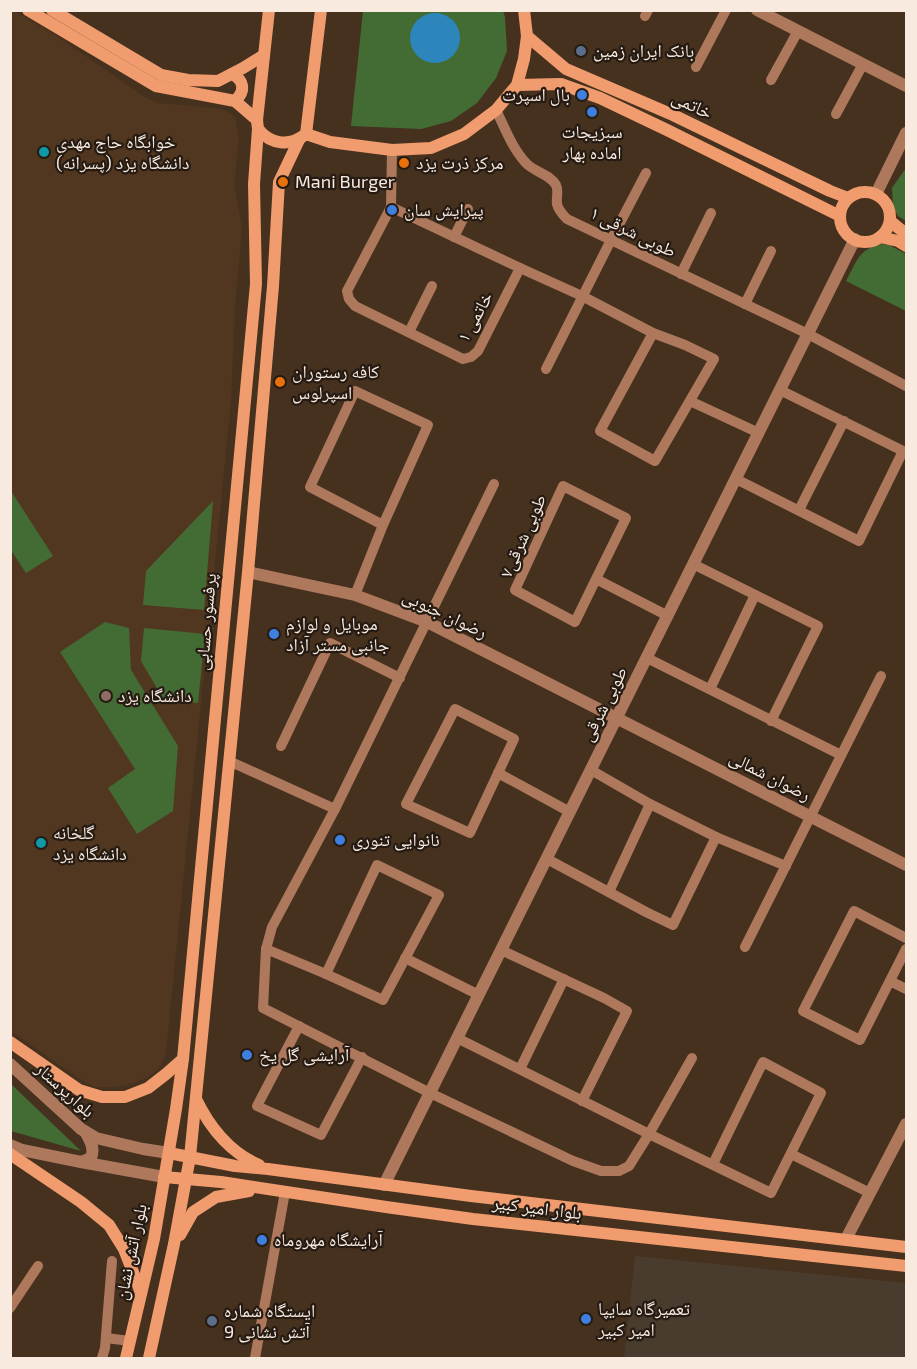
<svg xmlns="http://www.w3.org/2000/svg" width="917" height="1369" viewBox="0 0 917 1369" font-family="'Exo 2','Noto Naskh Arabic',sans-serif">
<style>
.commercial{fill:#493b2d}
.built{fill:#51371f}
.green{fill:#436c34}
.water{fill:#2c86bb}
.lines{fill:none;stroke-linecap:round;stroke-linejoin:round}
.minor{stroke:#ae785c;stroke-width:10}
.tertiary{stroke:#ae785c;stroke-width:12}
.secondary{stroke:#f19c6e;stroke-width:12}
.service-dot{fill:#5c6f8a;stroke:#251b13;stroke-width:2}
.shop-dot{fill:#3f7fe0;stroke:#251b13;stroke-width:2}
.culture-dot{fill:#0f9aa8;stroke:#251b13;stroke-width:2}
.food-dot{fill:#e8710a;stroke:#251b13;stroke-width:2}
.education-dot{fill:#8d6e63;stroke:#251b13;stroke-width:2}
.labels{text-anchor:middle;stroke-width:4.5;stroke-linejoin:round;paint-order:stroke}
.poi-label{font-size:18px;fill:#f8eadf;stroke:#251b13;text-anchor:start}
.street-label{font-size:18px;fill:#f8eadf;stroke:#251b13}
</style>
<rect width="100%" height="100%" fill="#46311e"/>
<!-- commercial -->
<path class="commercial" d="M635 1256 906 1283V1358H624Z"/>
<!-- built -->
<path class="built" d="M13 10 55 35 146 98 159 103 222 109 235 117 239 137 234 186 242 227 235 308 231 402 166 1053 159 1069 146 1078 131 1084 116 1087H95L77 1077 11 1031 10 11Z"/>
<!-- green -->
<g class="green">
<path d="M363 11H503L505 17 507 51 496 78 477 103 451 121 421 129 351 126Z"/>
<path d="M906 168V221L898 216 893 206 892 188Z"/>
<path d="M881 244 889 245 906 254V311L846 281C857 261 858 250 881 244Z"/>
<path d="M11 491 53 556 26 573 11 550Z"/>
<path d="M213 501 204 610 143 605 146 571Z"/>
<path d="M105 622 129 628 131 670 178 746 173 811 137 834 108 788 135 769 60 652Z"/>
<path d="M144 628 205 634 198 703 164 700 141 661Z"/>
<path d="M10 1084H11L81 1151 11 1131Z"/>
</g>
<!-- water -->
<circle class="water" cx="435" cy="38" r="25"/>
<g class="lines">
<!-- minor -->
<g class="minor">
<path d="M645 16 648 10"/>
<path d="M696 67 726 10"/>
<path d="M771 80 798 31"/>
<path d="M496 110C505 128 512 148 526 163 534 172 550 174 556 185 559 191 556 197 557 204 558 209 563 215 567 219L808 334 906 386"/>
<path d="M836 114 863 64"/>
<path d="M391 207 520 268 478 351 471 357 463 359 355 306 349 299 347 291 391 207 392 150"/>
<path d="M454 237 468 209"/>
<path d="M520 268 582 296 653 333 685 345 714 359 655 461 600 431 653 333"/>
<path d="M681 274 711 213"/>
<path d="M745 304 771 251"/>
<path d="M409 332 432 286"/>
<path d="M546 369 611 240 646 173"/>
<path d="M690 401 759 433"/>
<path d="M736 479 859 541 903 451 780 390"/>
<path d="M494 484 335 809 272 927 266 949 263 1008 430 1093 573 1161 601 1171H619L629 1166 649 1134 692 1058"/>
<path d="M799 510 844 421"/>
<path d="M693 564 818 626 771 721"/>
<path d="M596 579 626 518 563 486 515 590 575 622 596 579 668 616"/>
<path d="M355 595 383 525 428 425 355 391 310 487 383 525"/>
<path d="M647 658 841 755"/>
<path d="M710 689 755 595"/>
<path d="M455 709 514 739 470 833 406 804Z"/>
<path d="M281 746 330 643 400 678"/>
<path d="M229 761 335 809"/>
<path d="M591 770 650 804 716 837 786 866"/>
<path d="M498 773 570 812"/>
<path d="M547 859 646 912 673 925 716 837"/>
<path d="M377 865 439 895 383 1000 326 974Z"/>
<path d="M609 892 650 804"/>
<path d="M906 938 854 911 803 1011 860 1040 906 949"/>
<path d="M745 947 881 676"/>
<path d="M266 949 326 974"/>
<path d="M501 950 604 998 627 1011 582 1101"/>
<path d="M405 958 479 995"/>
<path d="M890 981 906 989"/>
<path d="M299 1026 257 1106 321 1135 362 1057"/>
<path d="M457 1038 649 1134 771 1193 821 1093 763 1062 713 1164"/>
<path d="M520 1069 564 979"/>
<path d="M791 1154 870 1193"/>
<path d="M10 1308 38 1266"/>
<path d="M106 1338 130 1341"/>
<path d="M102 1358 105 1348 112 1261"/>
<path d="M255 1358 285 1192"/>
</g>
<!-- tertiary -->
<g class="tertiary">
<path d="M757 10 906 86"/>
<path d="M876 194 906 133"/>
<path d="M248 572 355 595 427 622 906 865"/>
<path d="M10 1064 81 1129 96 1138 143 1149 169 1153"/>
<path d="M10 1145 22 1150 81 1162 164 1177"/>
<path d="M81 1162 91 1158C95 1148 90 1141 86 1133"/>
<path d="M384 1185 855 239"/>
<path d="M846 1239 906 1124"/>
</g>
<!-- secondary -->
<g class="secondary">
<path d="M28 10 156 86 235 101 257 120"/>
<path d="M52 10 161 75 188 80 218 81 243 68 264 55"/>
<path d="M527 36 566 69 673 115 830 191 848 198"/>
<path d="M232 74C244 80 246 91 235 101"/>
<path d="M517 85 561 84 600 98 667 130 840 216"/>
<path d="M258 129C271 145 290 147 306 134L321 10"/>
<path d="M306 134 330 142 392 150 431 148 464 134 496 110 517 85 524 59 527 36 524 10"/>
<circle cx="865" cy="217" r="25"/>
<path d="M890 221 906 234"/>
<path d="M880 237 898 241 906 246"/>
<path d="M10 1042 79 1090 102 1097H125L148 1088 166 1074 183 1059"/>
<path d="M196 1099C210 1128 229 1152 259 1165"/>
<path d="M169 1153 235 1166 268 1169 471 1196 906 1247"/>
<path d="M10 1154 81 1202 109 1225 124 1249 141 1293"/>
<path d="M164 1177 221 1182 386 1207 473 1219 906 1266"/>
<path d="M180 1235 193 1212 216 1197 249 1191"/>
<path d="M126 1358 154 1239 176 1109 183 1059 256 284 254 184 258 129 257 120 269 10"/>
<path d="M149 1358 174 1244 190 1157 248 572 273 286 279 182 299 140"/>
</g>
</g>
<!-- markers -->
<g class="service-dot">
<circle cx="581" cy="51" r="6"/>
<circle cx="212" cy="1321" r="6"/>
</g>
<g class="shop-dot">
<circle cx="582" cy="95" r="6"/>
<circle cx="592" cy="112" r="6"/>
<circle cx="392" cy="210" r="6"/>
<circle cx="274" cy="634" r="6"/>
<circle cx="340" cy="840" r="6"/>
<circle cx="247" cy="1055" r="6"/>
<circle cx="262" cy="1240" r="6"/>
<circle cx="586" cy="1319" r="6"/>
</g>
<g class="culture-dot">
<circle cx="44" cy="152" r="6"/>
<circle cx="41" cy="843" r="6"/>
</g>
<g class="food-dot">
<circle cx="404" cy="163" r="6"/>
<circle cx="283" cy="182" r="6"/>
<circle cx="280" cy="382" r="6"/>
</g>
<circle class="education-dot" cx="106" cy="696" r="6"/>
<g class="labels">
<!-- poi labels -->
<g class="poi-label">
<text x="593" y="57">بانک ایران زمین</text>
<text x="570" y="101" text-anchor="end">بال اسپرت</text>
<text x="592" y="138" text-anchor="middle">سبزیجات<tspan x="592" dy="21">اماده بهار</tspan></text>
<text x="56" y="148">خوابگاه حاج مهدی<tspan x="56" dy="21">(پسرانه) دانشگاه یزد</tspan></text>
<text x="416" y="169">مرکز ذرت یزد</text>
<text x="295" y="188">Mani Burger</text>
<text x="404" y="216">پیرایش سان</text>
<text x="292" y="378">کافه رستوران<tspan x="292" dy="21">اسپرلوس</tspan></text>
<text x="286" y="630">موبایل و لوازم<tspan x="286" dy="21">جانبی مستر آزاد</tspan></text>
<text x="118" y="702">دانشگاه یزد</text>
<text x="53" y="839">گلخانه<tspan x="53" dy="21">دانشگاه یزد</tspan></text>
<text x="352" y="846">نانوایی تنوری</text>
<text x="259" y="1061">آرایشی گل یخ</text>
<text x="274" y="1246">آرایشگاه مهروماه</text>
<text x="598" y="1315">تعمیرگاه سایپا<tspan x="598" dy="21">امیر کبیر</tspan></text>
<text x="224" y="1317">ایستگاه شماره<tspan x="224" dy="21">9 آتش نشانی</tspan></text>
</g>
<!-- street labels -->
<g class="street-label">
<text transform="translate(692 105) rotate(25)" y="6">خاتمی</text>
<text transform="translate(633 232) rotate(26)" y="6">طوبی شرقی ۱</text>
<text transform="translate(475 317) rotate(-61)" y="6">خاتمی ۱</text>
<text transform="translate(523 536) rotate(-66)" y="6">طوبی شرقی۷</text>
<text transform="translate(445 614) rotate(25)" y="6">رضوان جنوبی</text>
<text transform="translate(206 622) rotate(-85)" y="6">پرفسور حسابی</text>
<text transform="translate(604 704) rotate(-63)" y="6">طوبی شرقی</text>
<text transform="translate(770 776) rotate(27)" y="6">رضوان شمالی</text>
<text transform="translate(65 1090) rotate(42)" y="6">بلوارپرستار</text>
<text transform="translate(537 1208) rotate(7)" y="6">بلوار امیر کبیر</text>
<text transform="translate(131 1252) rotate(-78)" y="6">بلوار آتش نشان</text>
</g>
</g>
<!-- border -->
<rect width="917" height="1369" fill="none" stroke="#f8eadf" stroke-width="24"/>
</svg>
